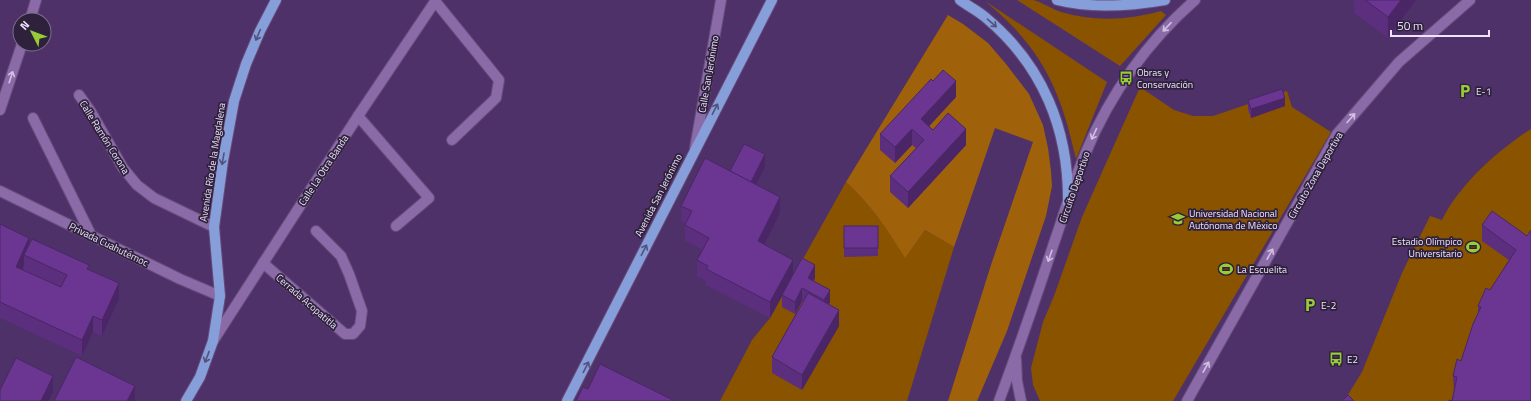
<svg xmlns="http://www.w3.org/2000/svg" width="1531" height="401" viewBox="0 0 1531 401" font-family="'Titillium Web',sans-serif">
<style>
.green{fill:#8a5300;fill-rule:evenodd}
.forest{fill:#9f620b}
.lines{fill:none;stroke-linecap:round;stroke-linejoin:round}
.street-casing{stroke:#664c7a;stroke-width:12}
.secondary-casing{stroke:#664c7a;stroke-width:12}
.primary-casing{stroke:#664c7a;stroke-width:12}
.street{stroke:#8a6aa7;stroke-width:10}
.secondary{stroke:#8a6aa7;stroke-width:10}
.primary{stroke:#869fda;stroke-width:10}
.wall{fill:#5b2e7e;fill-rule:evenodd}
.shaded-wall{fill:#4a2666}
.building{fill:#6a3692;stroke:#4a2666}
.oneway{stroke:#51537b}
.oneway2{stroke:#d1bfe4}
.labels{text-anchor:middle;stroke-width:3.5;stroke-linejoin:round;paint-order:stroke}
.poi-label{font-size:10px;fill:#f0e3fe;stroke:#2e213b;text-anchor:start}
.street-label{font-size:10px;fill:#f0e3fe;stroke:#2e213b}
</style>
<rect width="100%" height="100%" fill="#4f3169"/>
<!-- green -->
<g class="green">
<path d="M1017 0C1022 0 1028 0 1033 0 1042 2 1052 9 1061 12 1095 22 1128 20 1161 11L1166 15 1120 66Z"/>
<path d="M985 1 1107 82 1076 159C1060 88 1042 48 985 1Z"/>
<path d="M1140 87 1174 110 1193 116H1213L1287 91 1292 107 1331 132 1173 401H1040L1033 385 1031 368 1043 322 1054 296 1082 217Z"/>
<path d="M1531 129V401H1350L1346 398 1362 372 1402 273 1430 216 1442 220C1459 185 1498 150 1531 129Z"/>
<path d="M846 182C870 204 888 230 905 257L925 230 954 247 907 401H720L752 340 770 318ZM808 290 824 313 802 301 795 314Z"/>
</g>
<!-- forest -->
<path class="forest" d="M948 15 963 24 988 43 1006 64 1029 94 1043 125 1048 148 1051 171 1052 186 1046 216 1007 331 977 401H948L991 265 1033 142 995 128 954 247 925 230 905 258C888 230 870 204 846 182Z"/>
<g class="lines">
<!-- street casing -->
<g class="street-casing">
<g id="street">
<path d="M435 1 499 80 496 98 452 140"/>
<path d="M30 20 36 0"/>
<path d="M79 95 91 112 123 168 137 185 154 198 214 227"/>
<path d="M0 110 22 44"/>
<path d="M358 116 429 198 396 226"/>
<path d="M33 118 91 235"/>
<path d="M695 148 721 0"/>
<path d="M0 191 180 279 220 296"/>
<path d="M263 263 345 334H353L360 326 362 311 349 274 341 256 316 231"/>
<path d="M213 341 358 116 436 0"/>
</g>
</g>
<!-- secondary casing -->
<g class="secondary-casing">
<g id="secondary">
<path d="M1016 359 1017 381 1021 401"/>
<path d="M999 401C1018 350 1036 298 1053 246 1064 215 1073 182 1086 152 1110 94 1148 41 1195 0"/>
<path d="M1187 401 1337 134 1399 62 1470 0"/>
</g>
</g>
<!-- primary casing -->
<g class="primary-casing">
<g id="primary">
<path d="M960 0C968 6 978 11 985 17 1043 65 1069 130 1068 203"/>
<path d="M1057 0C1092 9 1130 6 1165 0"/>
<path d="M186 401 200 377 213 341 220 296 214 227 223 161 234 101 246 64 260 31 276 0"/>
<path d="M567 401 772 0"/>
</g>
</g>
<!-- street -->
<use href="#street" class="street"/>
<!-- secondary -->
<use href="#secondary" class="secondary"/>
<!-- primary -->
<use href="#primary" class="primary"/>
</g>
<!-- wall -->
<g class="wall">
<path d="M1354 0H1416L1388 38 1354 13Z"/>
<path d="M956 97 929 126 933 130 966 145 908 208 890 192V176L916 148 912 145 895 163 880 150V134Z"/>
<path d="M1248 100 1285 106 1251 118 1248 109Z"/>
<path d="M765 167 756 185 780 213 764 244 793 274 815 278 814 281 830 302 829 304 839 326 802 390 772 373V357L803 301H802L795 314 782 307V296L770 318 706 285V281L697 276V260L702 250 685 241V224L681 221V206L730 171Z"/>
<path d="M0 224 29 244 89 269 119 299 102 336 93 332 82 356 0 318ZM24 265V270L22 269Z"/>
<path d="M1482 225 1527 236 1452 401 1454 392 1453 376 1461 361 1478 314V306L1490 290 1509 260 1482 241Z"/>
<path d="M844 226H878V256L844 257Z"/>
</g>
<!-- shaded-wall -->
<g class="shaded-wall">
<path d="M1401 0H1416L1388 38V17Z"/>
<path d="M956 81V97L921 135V119Z"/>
<path d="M1285 98V106L1251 118V109Z"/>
<path d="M912 129V145L895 163V147Z"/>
<path d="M966 129V145L908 208V192Z"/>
<path d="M765 154V167L750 197V185Z"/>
<path d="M780 197V213L758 257V241Z"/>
<path d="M29 238V253L24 255V265L16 283V267Z"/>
<path d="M793 260V276L782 295V296L770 318V302Z"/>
<path d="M815 265V278L808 290V278Z"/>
<path d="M119 283V299L102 336V320Z"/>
<path d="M802 288V301L795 314V302Z"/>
<path d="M830 290V302L824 313V300Z"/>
<path d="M839 310V326L802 390V375Z"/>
<path d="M93 316V332L82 356V340Z"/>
<path d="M53 376V392L49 401H41Z"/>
<path d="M135 386V401H127Z"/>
</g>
<!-- building -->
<g class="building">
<path d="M1365 0H1401L1388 17Z"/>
<path d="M943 70 956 81 921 119 933 130 948 113 966 129 908 192 890 176 924 140 912 129 895 147 880 134 931 79 933 81Z"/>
<path d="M1282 89 1285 98 1251 109 1248 100Z"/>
<path d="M744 144 765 154 751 182 730 171Z"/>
<path d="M705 158 780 197 758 241 793 260 770 302 706 269 708 266 697 260 709 238 685 225 692 211 681 206Z"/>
<path d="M1492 211 1527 236 1531 230V401H1449V400L1452 401 1457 377 1453 376 1457 359 1461 361 1473 324 1481 307 1478 306 1486 288 1490 290 1516 250 1482 225Z"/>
<path d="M0 224 29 238 16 267 61 287 67 275 24 255 32 239 89 265 87 269 119 283 102 320 93 316 82 340 0 302Z"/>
<rect x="844" y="226" width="34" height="22"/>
<path d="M802 258 815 265 808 278 830 290 824 300 802 288 795 302 782 295Z"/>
<path d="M808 293 839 310 802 375 772 357Z"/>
<path d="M76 357 135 386 127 401H54Z"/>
<path d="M16 358 53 376 41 401H0V390Z"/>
<path d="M600 364 675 401H576L583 387 588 389Z"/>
<path d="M1348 395 1354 401H1342Z"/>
</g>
<!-- one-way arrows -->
<defs><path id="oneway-shaft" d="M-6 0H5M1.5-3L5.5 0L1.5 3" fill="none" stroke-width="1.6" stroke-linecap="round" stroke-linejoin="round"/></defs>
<g class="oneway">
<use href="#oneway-shaft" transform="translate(992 23) rotate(41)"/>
<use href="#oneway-shaft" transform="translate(258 35) rotate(113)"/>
<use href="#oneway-shaft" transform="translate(715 109) rotate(-63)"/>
<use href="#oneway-shaft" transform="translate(223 159) rotate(100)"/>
<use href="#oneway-shaft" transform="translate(644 250) rotate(-63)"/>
<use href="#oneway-shaft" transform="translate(207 357) rotate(111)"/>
<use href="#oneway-shaft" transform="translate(586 367) rotate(-63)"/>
</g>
<g class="oneway2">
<use href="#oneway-shaft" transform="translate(1167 27) rotate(133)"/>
<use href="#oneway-shaft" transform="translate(11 77) rotate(-72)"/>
<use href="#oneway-shaft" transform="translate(1351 118) rotate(-49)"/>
<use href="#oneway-shaft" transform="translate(1094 134) rotate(115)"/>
<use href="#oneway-shaft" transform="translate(1270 254) rotate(-61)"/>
<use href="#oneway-shaft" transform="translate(1050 256) rotate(109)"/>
<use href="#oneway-shaft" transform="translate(1206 367) rotate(-61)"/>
</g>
<!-- icons -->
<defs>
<g id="bus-bare" transform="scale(1.08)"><path d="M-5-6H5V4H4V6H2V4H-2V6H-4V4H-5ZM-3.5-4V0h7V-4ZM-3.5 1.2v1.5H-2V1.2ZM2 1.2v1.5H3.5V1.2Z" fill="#97cc38" stroke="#2e213b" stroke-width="2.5" paint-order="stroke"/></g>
<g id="parking-bare" transform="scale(1.08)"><path d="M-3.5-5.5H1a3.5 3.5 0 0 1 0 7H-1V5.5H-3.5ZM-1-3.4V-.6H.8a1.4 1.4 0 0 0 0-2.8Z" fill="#97cc38" stroke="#2e213b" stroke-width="2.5" paint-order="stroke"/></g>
<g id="university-bare" transform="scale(1.08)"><path d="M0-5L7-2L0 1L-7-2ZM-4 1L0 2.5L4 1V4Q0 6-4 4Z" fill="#97cc38" stroke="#2e213b" stroke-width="2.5" paint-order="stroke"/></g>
<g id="stadium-bare" transform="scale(1.08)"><path d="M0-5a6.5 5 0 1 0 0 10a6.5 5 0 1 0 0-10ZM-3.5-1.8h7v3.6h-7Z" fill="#97cc38" stroke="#2e213b" stroke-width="2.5" paint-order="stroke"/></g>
</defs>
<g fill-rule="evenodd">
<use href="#bus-bare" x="1126" y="78"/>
<use href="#parking-bare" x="1465" y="91"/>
<use href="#university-bare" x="1178" y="219"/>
<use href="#stadium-bare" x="1473" y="247"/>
<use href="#stadium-bare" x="1226" y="269"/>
<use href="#parking-bare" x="1310" y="305"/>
<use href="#bus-bare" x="1336" y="359"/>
</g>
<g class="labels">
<!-- poi labels -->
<g class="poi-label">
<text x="1137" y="76">Obras y<tspan x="1137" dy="12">Conservación</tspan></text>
<text x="1476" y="95">E-1</text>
<text x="1189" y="217">Universidad Nacional<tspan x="1189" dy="12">Autónoma de México</tspan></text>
<text x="1462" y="245" text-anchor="end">Estadio Olímpico<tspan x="1462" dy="12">Universitario</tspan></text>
<text x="1237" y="273">La Escuelita</text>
<text x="1321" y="309">E-2</text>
<text x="1347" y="363">E2</text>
</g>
<!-- street labels -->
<g class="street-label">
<text transform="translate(708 74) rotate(-80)" y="4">Calle San Jerónimo</text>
<text transform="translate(105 137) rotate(58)" y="4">Calle Ramón Corona</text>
<text transform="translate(212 162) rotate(-81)" y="4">Avenida Río de la Magdalena</text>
<text transform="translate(323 170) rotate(-57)" y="4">Calle La Otra Banda</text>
<text transform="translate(1315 175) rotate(-60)" y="4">Circuito Zona Deportiva</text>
<text transform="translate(1074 187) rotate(-71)" y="4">Circuito Deportivo</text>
<text transform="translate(658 195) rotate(-63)" y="4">Avenida San Jerónimo</text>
<text transform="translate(109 244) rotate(26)" y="4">Privada Cuahutémoc</text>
<text transform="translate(307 301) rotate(41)" y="4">Cerrada Acopatitla</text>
</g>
</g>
<!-- north arrow -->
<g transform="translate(32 32) rotate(312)"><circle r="19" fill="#2e213b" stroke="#7c6f89"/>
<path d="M0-3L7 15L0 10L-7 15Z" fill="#97cc38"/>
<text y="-6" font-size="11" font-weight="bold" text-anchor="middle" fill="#f0e3fe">N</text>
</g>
<!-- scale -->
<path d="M1391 30v6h98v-6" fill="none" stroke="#f0e3fe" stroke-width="2"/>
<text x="1397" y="30" font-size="12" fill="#f0e3fe" stroke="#2e213b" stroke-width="3" paint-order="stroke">50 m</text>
</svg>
